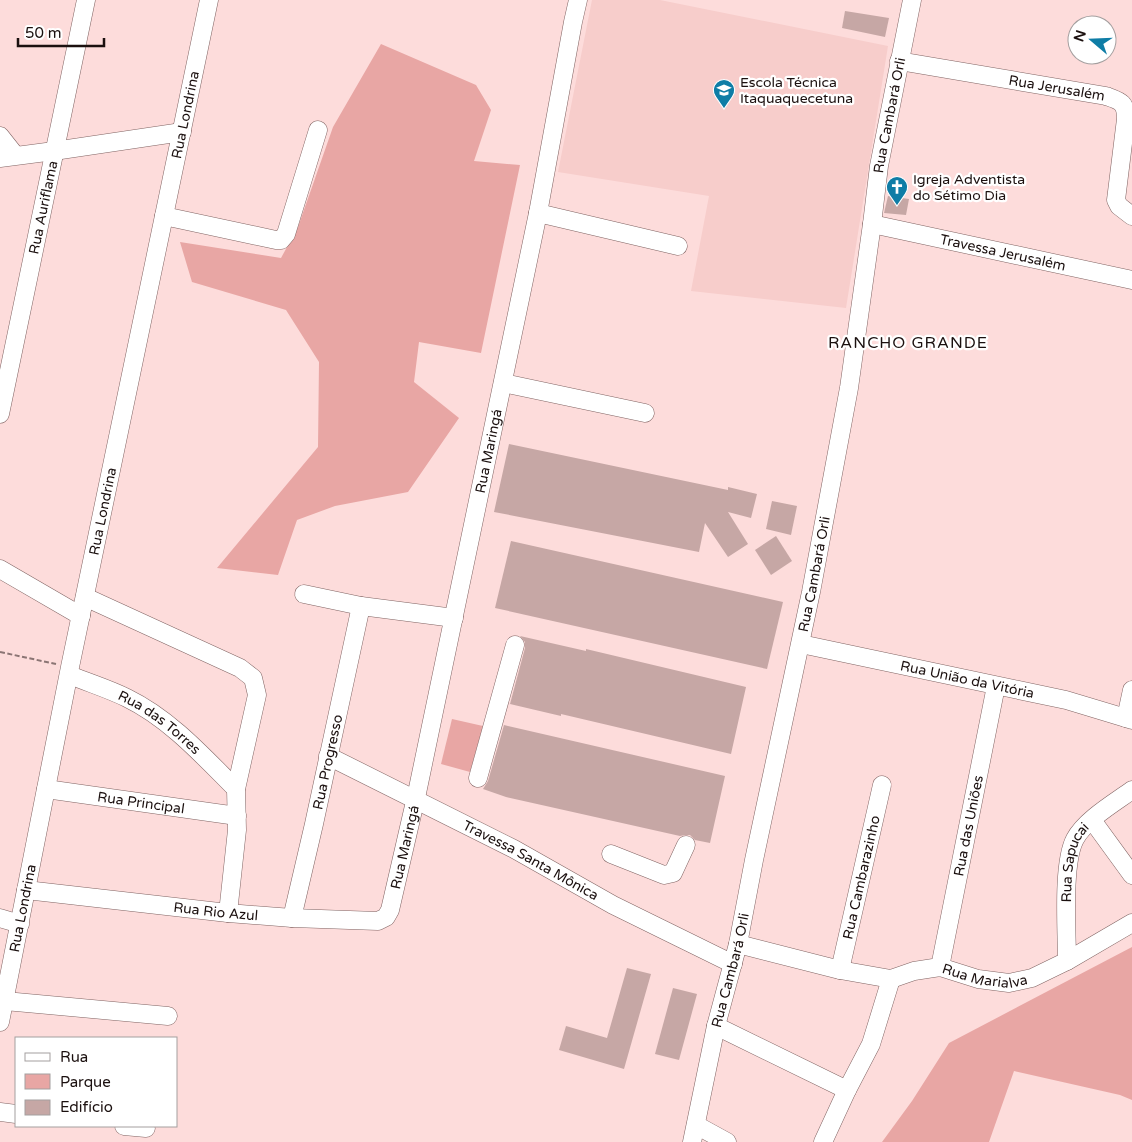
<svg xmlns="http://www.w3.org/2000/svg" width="1132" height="1142" viewBox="0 0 1132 1142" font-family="'Varela Round',sans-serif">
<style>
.built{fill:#f7cdcb}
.green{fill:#e8a6a4}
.building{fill:#c6a7a5}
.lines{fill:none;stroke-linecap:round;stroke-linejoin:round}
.minor-casing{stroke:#806463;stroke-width:19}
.path{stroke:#8b7574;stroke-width:2;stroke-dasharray:5 2.5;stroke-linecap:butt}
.minor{stroke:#fff;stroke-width:18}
.labels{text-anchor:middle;stroke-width:4.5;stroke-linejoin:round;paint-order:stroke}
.poi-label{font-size:14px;fill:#1b100f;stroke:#fff;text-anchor:start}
.street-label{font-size:14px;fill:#1b100f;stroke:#fff}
.quarter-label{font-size:16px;letter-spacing:1px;fill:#1b100f;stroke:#fff}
</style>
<rect width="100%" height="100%" fill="#fddcdb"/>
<!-- built -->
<path class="built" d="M592 0H660L888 46 846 308 691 291 709 196 558 172Z"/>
<!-- green -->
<g class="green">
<path d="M381 44 476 85 491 110 474 161 520 165 481 353 419 342 414 382 459 418 408 492 335 506 297 520 278 575 217 568 318 447 319 362 286 310 192 282 180 242 281 258 298 227 333 127Z"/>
<path d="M452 719 483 726 470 772 441 764Z"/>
<path d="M1132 947V1100L1120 1095 1014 1071 989 1142H882L912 1101 949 1043Z"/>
</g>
<!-- building -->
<g class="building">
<path d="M845 11 889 18 885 37 842 28Z"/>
<path d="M888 196 909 199 906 215 884 213Z"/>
<path d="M509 444 728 490V487L757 494 751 518 728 512 748 544 728 557 705 523 699 552 494 512Z"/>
<path d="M772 501 797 506 791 535 766 529Z"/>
<path d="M776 536 792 561 771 575 755 550Z"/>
<path d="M511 541 783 602 767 669 495 608Z"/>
<path d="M520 636 586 651V649L746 687 731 754 561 714V716L510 704 525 648V642Z"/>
<path d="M504 725 725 776 710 843 695 840 690 835H685L680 836 506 797 483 789 488 781Z"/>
<path d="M627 968 651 974 624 1069 559 1050 566 1026 607 1038Z"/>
<path d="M673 988 697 994 679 1060 655 1054Z"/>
</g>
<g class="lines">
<!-- minor casing -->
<g class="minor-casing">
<g id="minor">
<path id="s1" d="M899 61 1106 96C1120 101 1126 102 1126 119L1116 200 1119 206 1132 216"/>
<path d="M0 136 15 155"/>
<path d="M0 158 54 151 182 132"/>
<path d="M538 213 678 246"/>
<path d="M164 216 276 240H281L286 234 318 130"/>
<path id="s2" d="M872 224 1132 280"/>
<path d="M503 383 645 413"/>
<path id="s3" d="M0 414 86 0"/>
<path d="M0 569 81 616"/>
<path d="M304 594 361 606 454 618"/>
<path d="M85 597 240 668 253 678 257 695 236 789 237 830 228 913"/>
<path id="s4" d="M801 644 1066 700 1132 720"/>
<path id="s5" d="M70 675C89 683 109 689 127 698 170 719 203 756 236 789"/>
<path d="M1126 718 1132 690"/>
<path id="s6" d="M328 756 514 849 613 905 733 964"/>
<path d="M478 778 515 645"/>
<path id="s7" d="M46 789 237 816"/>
<path d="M1092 820 1132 875"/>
<path d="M611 854 664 875 673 873 686 845"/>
<path id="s8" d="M26 890 228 913 292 918 378 921 386 917 390 910 417 793 538 213 573 22 578 0"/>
<path d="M0 918 20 924"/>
<path id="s9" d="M292 918 314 824 361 606"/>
<path id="s10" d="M738 944 840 970 891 979 914 971 940 967 978 979 1009 983 1032 978 1067 961 1132 923"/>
<path id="s11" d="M1067 961C1067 932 1062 863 1075 839 1085 820 1114 803 1132 790"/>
<path id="s12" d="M940 967 996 686"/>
<path id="s13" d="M840 970 882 785"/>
<path d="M1 989 5 1001 168 1016"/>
<path id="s14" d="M0 1022 70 667 209 0"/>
<path d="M716 1026 847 1090"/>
<path d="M0 1112 16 1114"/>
<path d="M696 1125 727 1142"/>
<path d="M124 1126 146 1128"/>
<path id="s15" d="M692 1142 716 1026 738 944 754 860 811 592 849 388 872 224 879 166 912 0"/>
<path d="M823 1142 847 1090 871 1044 891 979"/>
</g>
</g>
<!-- path -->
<path class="path" d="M0 652 56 664"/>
<!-- minor -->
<use href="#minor" class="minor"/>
</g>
<!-- icons -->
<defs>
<g id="university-pin" transform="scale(1.125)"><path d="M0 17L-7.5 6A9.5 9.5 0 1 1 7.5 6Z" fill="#0f7da6" stroke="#fff"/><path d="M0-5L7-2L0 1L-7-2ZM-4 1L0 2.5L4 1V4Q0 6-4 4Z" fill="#fff"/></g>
<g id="church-pin" transform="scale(1.125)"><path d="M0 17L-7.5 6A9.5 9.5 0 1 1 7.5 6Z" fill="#0f7da6" stroke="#fff"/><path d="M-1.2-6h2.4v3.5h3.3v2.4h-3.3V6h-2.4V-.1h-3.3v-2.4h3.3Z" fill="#fff"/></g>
</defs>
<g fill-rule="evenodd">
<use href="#university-pin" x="724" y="90"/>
<use href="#church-pin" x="897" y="187"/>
</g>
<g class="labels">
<!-- poi labels -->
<g class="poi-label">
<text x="740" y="87">Escola Técnica<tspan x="740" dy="16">Itaquaquecetuna</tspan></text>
<text x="913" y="184">Igreja Adventista<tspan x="913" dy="16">do Sétimo Dia</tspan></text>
</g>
<!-- street labels -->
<g class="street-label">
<text dy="5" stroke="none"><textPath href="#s1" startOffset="160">Rua Jerusalém</textPath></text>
<text dy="5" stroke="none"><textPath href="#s14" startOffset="926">Rua Londrina</textPath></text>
<text dy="5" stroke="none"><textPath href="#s15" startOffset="1046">Rua Cambará Orli</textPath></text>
<text dy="5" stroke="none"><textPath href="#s3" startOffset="211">Rua Auriflama</textPath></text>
<text dy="5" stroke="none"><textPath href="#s2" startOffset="134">Travessa Jerusalém</textPath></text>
<text dy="5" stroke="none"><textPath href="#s8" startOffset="840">Rua Maringá</textPath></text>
<text dy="5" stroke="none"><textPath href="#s14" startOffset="521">Rua Londrina</textPath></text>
<text dy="5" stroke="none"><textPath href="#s15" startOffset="581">Rua Cambará Orli</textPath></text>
<text dy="5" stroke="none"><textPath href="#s4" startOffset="170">Rua União da Vitória</textPath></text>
<text dy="5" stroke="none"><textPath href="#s5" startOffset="102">Rua das Torres</textPath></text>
<text dy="5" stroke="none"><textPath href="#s9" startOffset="160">Rua Progresso</textPath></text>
<text dy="5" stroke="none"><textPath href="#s7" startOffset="96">Rua Principal</textPath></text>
<text dy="5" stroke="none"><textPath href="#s12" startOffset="144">Rua das Uniões</textPath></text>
<text dy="5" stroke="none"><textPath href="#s8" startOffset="435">Rua Maringá</textPath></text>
<text dy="5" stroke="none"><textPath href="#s6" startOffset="228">Travessa Santa Mônica</textPath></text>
<text dy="5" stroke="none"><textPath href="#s11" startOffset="100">Rua Sapucai</textPath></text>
<text dy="5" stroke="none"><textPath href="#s13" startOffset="95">Rua Cambarazinho</textPath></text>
<text dy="5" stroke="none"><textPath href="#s14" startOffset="116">Rua Londrina</textPath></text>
<text dy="5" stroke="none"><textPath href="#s8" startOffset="191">Rua Rio Azul</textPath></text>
<text dy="5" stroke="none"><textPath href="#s15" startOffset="176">Rua Cambará Orli</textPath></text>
<text dy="5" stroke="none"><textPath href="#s10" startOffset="254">Rua Marialva</textPath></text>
</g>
<!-- quarter labels -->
<g class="quarter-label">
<text x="908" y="348">RANCHO GRANDE</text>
</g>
</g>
<!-- legend -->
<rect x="15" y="1037" width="162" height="90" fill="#ffffff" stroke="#a49f9f"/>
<rect x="25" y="1053" width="25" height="8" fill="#ffffff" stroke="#a49f9f"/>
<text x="60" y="1062" font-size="15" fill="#1b100f">Rua</text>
<rect x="25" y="1074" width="25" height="15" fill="#e8a6a4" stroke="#a49f9f"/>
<text x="60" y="1087" font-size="15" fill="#1b100f">Parque</text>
<rect x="25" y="1100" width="25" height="15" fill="#c6a7a5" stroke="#a49f9f"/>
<text x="60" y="1112" font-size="15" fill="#1b100f">Edifício</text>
<!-- north arrow -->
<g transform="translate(1092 40) rotate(289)"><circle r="24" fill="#ffffff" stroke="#a49f9f"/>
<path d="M0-4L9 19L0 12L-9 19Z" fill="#0f7da6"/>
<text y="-8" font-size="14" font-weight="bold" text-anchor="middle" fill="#1b100f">N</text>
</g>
<!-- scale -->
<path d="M18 38v8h86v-8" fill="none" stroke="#1b100f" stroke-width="2.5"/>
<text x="25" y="38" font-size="15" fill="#1b100f" stroke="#ffffff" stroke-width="4" paint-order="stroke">50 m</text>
</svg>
